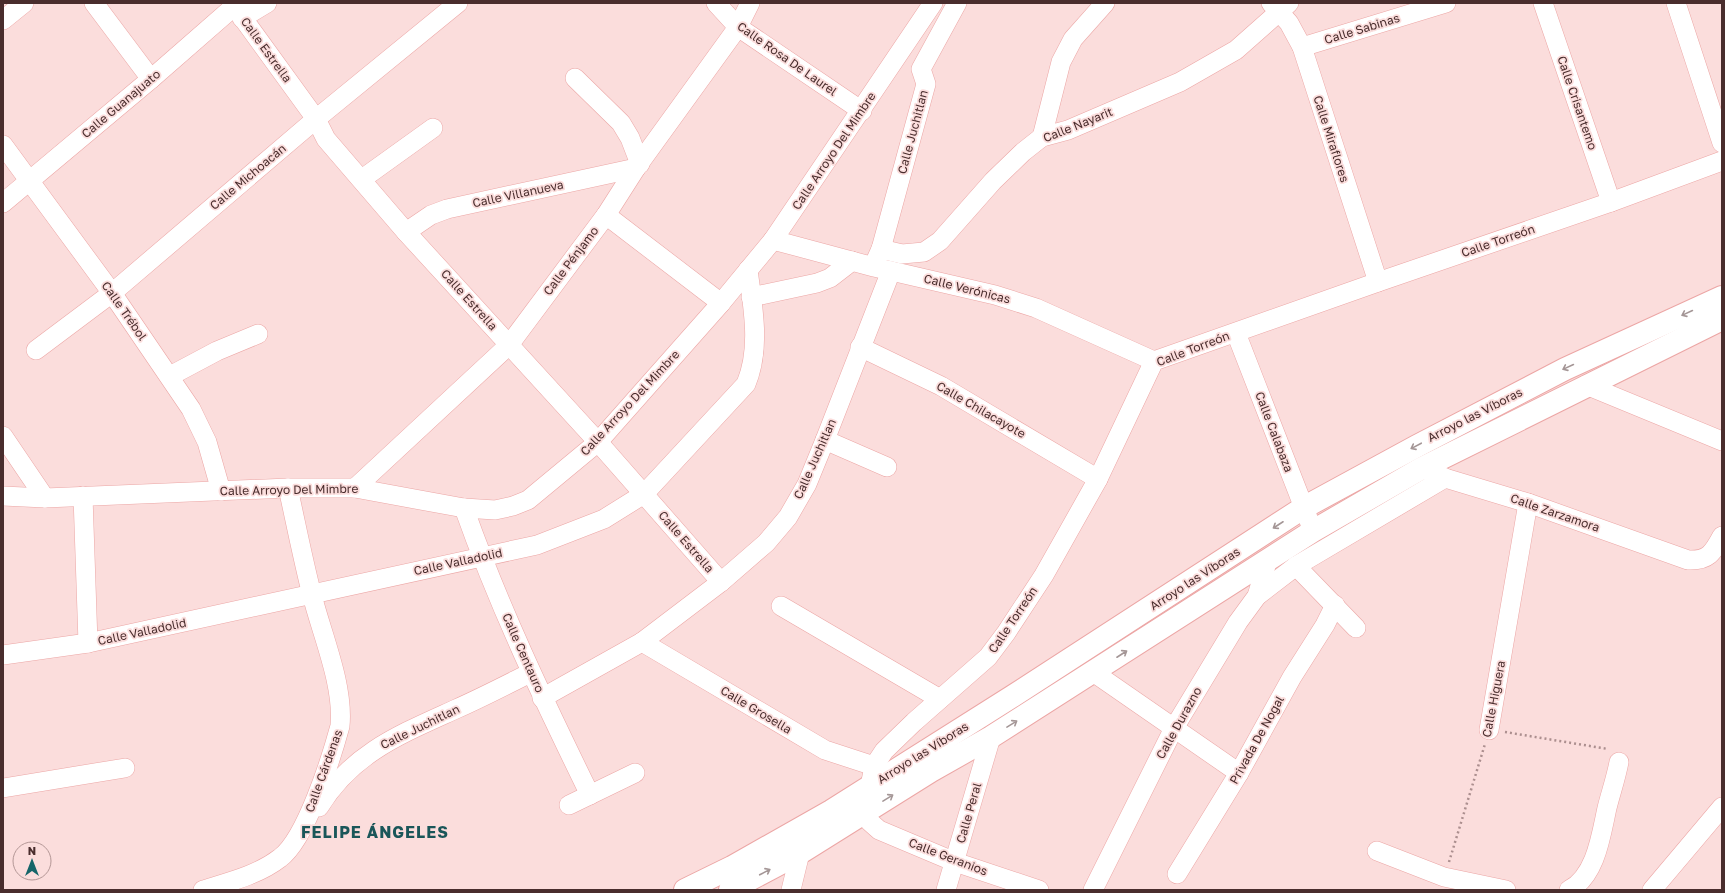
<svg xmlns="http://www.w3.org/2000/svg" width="1725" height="893" viewBox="0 0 1725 893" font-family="'Golos Text',sans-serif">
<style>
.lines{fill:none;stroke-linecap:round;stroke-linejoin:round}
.minor-casing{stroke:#eca6a5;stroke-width:20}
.major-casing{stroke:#eca6a5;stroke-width:24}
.path{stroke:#ac8f8f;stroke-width:2.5;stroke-dasharray:2 3;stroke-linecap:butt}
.minor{stroke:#fff;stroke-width:19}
.major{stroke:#fff;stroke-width:22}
.oneway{stroke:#a49696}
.labels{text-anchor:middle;stroke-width:3.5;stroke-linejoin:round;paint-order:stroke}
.street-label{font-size:12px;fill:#492d2d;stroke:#fbdddc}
.district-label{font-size:16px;font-weight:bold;letter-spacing:1px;fill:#1a5659;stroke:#fbdddc}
</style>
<rect width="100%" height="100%" fill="#fbdddc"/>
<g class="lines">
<!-- minor casing -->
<g class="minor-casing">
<g id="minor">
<path d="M94 3 151 79"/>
<path d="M716 3 738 27 862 111"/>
<path d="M1271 3 1289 23 1302 47 1378 282"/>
<path d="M1543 3 1611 202"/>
<path d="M1676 3 1722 143"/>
<path d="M234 6 316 119 326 139 406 232 598 442 721 582"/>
<path d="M242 18 267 3"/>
<path d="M3 20 24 3"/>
<path d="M1302 47 1446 3"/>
<path d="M575 78 621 123 630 138 640 164"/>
<path d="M1042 137 1061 62 1073 39 1105 3"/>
<path d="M3 145 112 293 191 409 207 442 221 491"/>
<path d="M362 179 433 128"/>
<path d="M3 203 151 79 238 3"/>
<path d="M606 215 721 303"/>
<path d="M406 232 431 215 447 209 636 168"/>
<path d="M773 240 874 267 995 295 1036 308 1154 361"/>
<path d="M881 249 902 254 924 252 940 241 993 181 1023 152 1042 137 1068 130 1180 82 1236 50 1289 3"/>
<path d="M876 260 881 249 926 84 921 69 957 3"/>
<path d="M751 297 817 283 830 278 852 261"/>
<path d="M1236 333 1313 531"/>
<path d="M860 347 941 386 1098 479"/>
<path d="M36 350 112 293 316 119 458 3"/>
<path d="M170 376 217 351 258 334"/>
<path d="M1586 385 1722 441"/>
<path d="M3 436 45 498"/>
<path d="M825 440 887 467"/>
<path d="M1422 468 1445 478 1528 503 1688 560C1708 561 1713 553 1722 536"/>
<path d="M355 488 509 345 606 215 636 168 738 27 750 3"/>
<path d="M3 496 45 498 288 488H355L464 508 495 510 513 506 528 500 598 442 721 303 773 240 933 3"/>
<path d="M83 496 88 643"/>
<path d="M464 508C499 607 544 701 590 795"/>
<path d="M1296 566 1356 628"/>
<path d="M1257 596 1296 566 1445 478"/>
<path d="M781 606 940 699"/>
<path d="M642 642 825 750 874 766"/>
<path d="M3 655 88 643 537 545 604 519 644 494 746 384C761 348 753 308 748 270"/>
<path d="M1093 672 1239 773"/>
<path d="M542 698 642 642 721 582 766 543 788 517 807 484 825 440 891 271"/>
<path d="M1489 730 1528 503"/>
<path d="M3 788 125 768"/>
<path d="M569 805 635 773"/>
<path d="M319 807C352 753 401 734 456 709 481 698 506 685 530 673"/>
<path d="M1377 851 1444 877 1506 890"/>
<path d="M1177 874 1239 773 1292 677 1325 625 1335 605"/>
<path d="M203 890C229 882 258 875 280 858 306 839 331 759 340 726 344 685 322 635 312 595 303 560 296 524 288 488"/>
<path d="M791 890 800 853"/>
<path d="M946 890 991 737"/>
<path d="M1039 890 955 862 879 830 870 822 865 812 874 766 884 751 914 722 988 657 1006 633 1044 575 1098 479 1154 361 1378 282 1611 202 1722 161"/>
<path d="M1093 890 1174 728 1238 622 1257 596 1268 559"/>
<path d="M1569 890C1596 876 1601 835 1607 808 1611 792 1616 778 1619 762"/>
<path d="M1652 890 1722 807"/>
</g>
</g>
<!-- major casing -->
<g class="major-casing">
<g id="major">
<path d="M685 890 732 867 831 811 1013 696 1303 508 1417 446 1565 369 1722 297"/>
<path d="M730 890 800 853 931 771 991 737 1313 531 1422 468 1722 319"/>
</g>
</g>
<!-- path -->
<g class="path">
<path d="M1505 732 1608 749"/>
<path d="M1449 862 1485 744"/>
</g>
<!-- minor -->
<use href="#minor" class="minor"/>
<!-- major -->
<use href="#major" class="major"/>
</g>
<!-- one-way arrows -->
<defs><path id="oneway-shaft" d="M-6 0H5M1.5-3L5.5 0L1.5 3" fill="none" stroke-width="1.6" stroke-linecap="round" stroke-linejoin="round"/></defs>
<g class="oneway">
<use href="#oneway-shaft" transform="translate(1687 313) rotate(155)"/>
<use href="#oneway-shaft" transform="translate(1568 367) rotate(155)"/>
<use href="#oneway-shaft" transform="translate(1416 446) rotate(152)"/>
<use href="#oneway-shaft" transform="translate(1278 525) rotate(147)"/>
<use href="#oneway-shaft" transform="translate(1122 654) rotate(-33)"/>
<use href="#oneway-shaft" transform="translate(1012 724) rotate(-32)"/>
<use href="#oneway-shaft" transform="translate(888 798) rotate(-32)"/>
<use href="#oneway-shaft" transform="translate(765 872) rotate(-28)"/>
</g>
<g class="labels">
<!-- street labels -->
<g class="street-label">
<text transform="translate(1362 29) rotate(-17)" y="4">Calle Sabinas</text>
<text transform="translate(266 50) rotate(54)" y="4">Calle Estrella</text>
<text transform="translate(787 59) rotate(35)" y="4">Calle Rosa De Laurel</text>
<text transform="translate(1577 103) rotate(71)" y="4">Calle Crisantemo</text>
<text transform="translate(121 104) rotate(-40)" y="4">Calle Guanajuato</text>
<text transform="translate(1078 125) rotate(-22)" y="4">Calle Nayarit</text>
<text transform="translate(913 132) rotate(-75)" y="4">Calle Juchitlan</text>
<text transform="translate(1331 139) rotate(72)" y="4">Calle Miraflores</text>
<text transform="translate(834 151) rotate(-56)" y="4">Calle Arroyo Del Mimbre</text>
<text transform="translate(248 177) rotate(-40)" y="4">Calle Michoacán</text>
<text transform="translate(518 194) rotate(-12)" y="4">Calle Villanueva</text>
<text transform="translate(1498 241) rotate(-19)" y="4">Calle Torreón</text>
<text transform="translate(571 261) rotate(-53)" y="4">Calle Pénjamo</text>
<text transform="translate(967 289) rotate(14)" y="4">Calle Verónicas</text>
<text transform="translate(469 300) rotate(48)" y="4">Calle Estrella</text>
<text transform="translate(124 311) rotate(55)" y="4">Calle Trébol</text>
<text transform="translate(1193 349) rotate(-21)" y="4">Calle Torreón</text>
<text transform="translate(630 403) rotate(-47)" y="4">Calle Arroyo Del Mimbre</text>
<text transform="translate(981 410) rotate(30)" y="4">Calle Chilacayote</text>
<text transform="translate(1475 415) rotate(-27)" y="4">Arroyo las Víboras</text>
<text transform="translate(1274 432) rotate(69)" y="4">Calle Calabaza</text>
<text transform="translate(815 459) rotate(-66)" y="4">Calle Juchitlan</text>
<text transform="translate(289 490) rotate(-1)" y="4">Calle Arroyo Del Mimbre</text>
<text transform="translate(1555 513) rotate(19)" y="4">Calle Zarzamora</text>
<text transform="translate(686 542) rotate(49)" y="4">Calle Estrella</text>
<text transform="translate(458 562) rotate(-12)" y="4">Calle Valladolid</text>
<text transform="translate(1195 579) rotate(-33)" y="4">Arroyo las Víboras</text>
<text transform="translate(1013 620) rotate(-56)" y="4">Calle Torreón</text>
<text transform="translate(142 632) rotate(-12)" y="4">Calle Valladolid</text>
<text transform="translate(523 653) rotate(66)" y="4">Calle Centauro</text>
<text transform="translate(1494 699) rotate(-79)" y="4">Calle Higuera</text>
<text transform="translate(756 710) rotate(31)" y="4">Calle Grosella</text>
<text transform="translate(1179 723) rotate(-61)" y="4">Calle Durazno</text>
<text transform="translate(420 727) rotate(-26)" y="4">Calle Juchitlan</text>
<text transform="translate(1257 740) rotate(-61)" y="4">Privada De Nogal</text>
<text transform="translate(923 753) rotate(-32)" y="4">Arroyo las Víboras</text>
<text transform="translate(324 771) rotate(-70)" y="4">Calle Cárdenas</text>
<text transform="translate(969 813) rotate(-74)" y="4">Calle Peral</text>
<text transform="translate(948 857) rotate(21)" y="4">Calle Geranios</text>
</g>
<!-- district labels -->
<g class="district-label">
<text x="375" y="838">FELIPE ÁNGELES</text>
</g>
</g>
<!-- border -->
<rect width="1725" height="893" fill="none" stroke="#492d2d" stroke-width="8"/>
<!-- north arrow -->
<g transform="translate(32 861)"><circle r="19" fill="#fbdddc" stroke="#b49796"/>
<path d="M0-3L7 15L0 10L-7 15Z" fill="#166569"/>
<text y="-6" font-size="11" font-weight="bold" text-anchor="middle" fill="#492d2d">N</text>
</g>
</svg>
